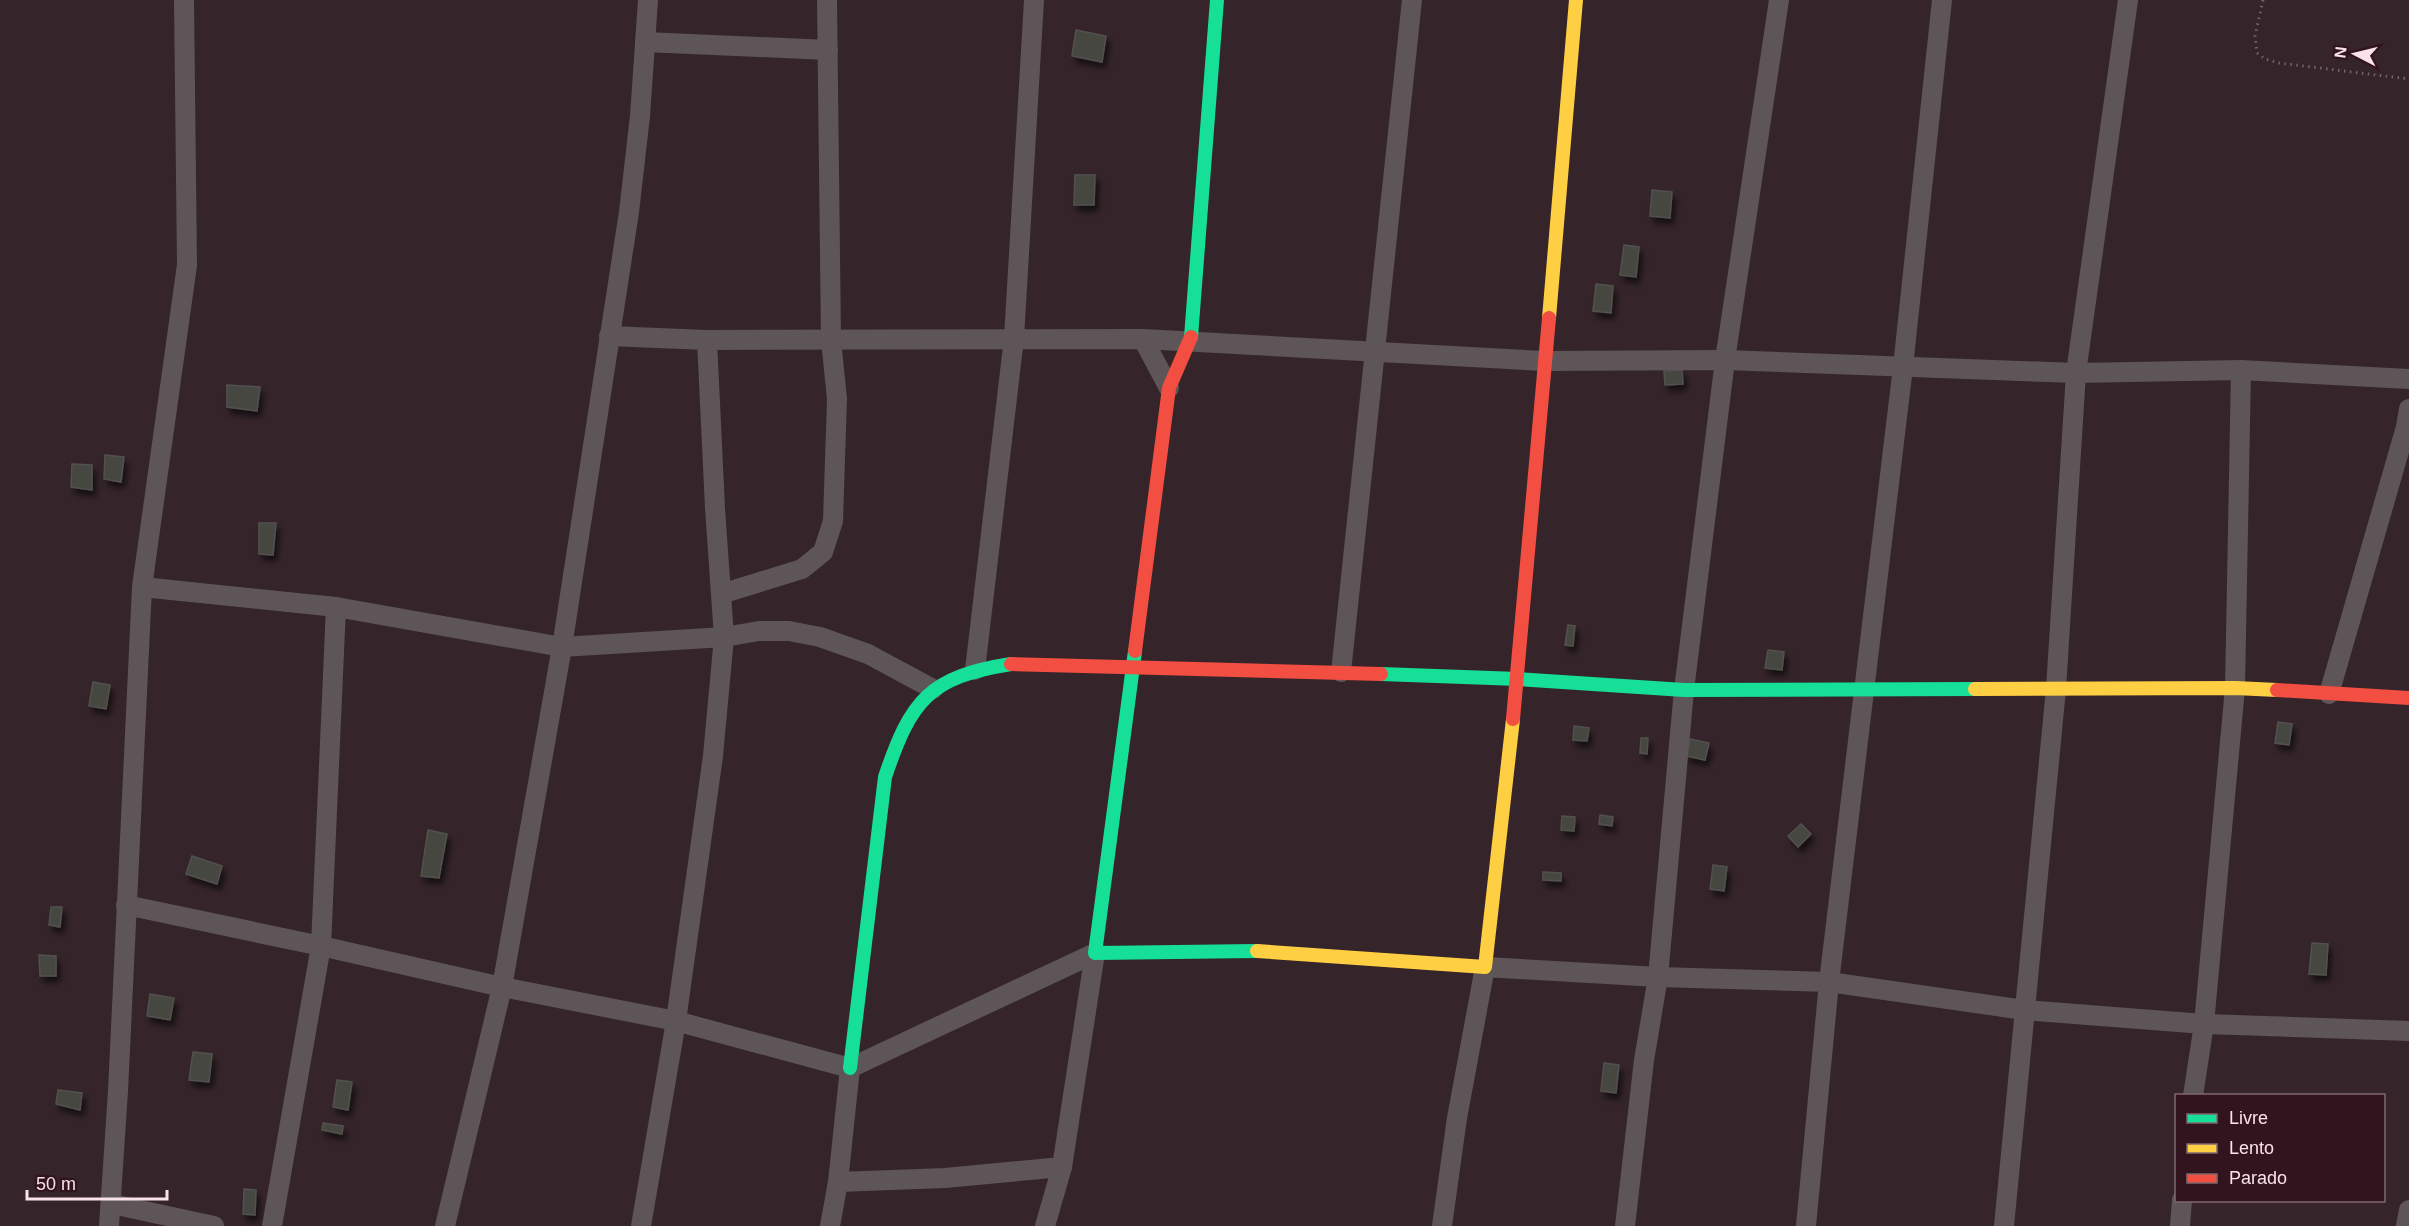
<svg xmlns="http://www.w3.org/2000/svg" width="2409" height="1226" viewBox="0 0 2409 1226" font-family="Arial,sans-serif">
<style>
.building{fill:#444741;stroke:#53514f;stroke-width:1.5;filter:url(#shadow)}
.lines{fill:none;stroke-linecap:round;stroke-linejoin:round}
.path{stroke:#6e6668;stroke-width:3;stroke-dasharray:1.5 4.5;stroke-linecap:butt}
.street{stroke:#5d5557;stroke-width:20}
.fast{stroke:#16e098;stroke-width:14}
.slow{stroke:#ffcf43;stroke-width:14}
.jam{stroke:#f24e42;stroke-width:14}
</style>
<defs>
<filter id="shadow"><feDropShadow dx="3.5" dy="6" stdDeviation="3" flood-color="#0009"/></filter>
</defs>
<rect width="100%" height="100%" fill="#35252a"/>
<!-- building -->
<g class="building">
<path d="M1076 30 1106 36 1102 62 1072 56Z"/>
<path d="M1075 175H1095L1094 205H1074Z"/>
<path d="M1652 190 1672 192 1670 218 1650 216Z"/>
<path d="M1624 245 1639 247 1636 277 1620 275Z"/>
<path d="M1596 284 1613 286 1611 313 1593 311Z"/>
<path d="M1682 370 1683 384 1665 385 1664 371Z"/>
<path d="M227 385 260 387 257 411 227 407Z"/>
<path d="M105 455 124 457 121 482 104 479Z"/>
<path d="M72 464 92 465V490L71 487Z"/>
<path d="M259 523H276L273 555 259 554Z"/>
<path d="M1568 625 1575 626 1573 646 1565 645Z"/>
<path d="M1768 650 1784 652 1782 670 1765 668Z"/>
<path d="M93 682 110 685 106 709 89 706Z"/>
<path d="M2278 722 2292 724 2289 745 2275 743Z"/>
<path d="M1574 726 1589 728 1587 741 1573 740Z"/>
<path d="M1641 738H1648L1647 754 1640 753Z"/>
<path d="M1690 739 1709 743 1705 760 1686 756Z"/>
<path d="M1600 815 1613 817 1612 826 1599 824Z"/>
<path d="M1562 816 1575 817 1574 831 1561 830Z"/>
<path d="M1801 824 1811 834 1798 847 1788 836Z"/>
<path d="M428 830 447 834 439 878 421 876Z"/>
<path d="M192 856 222 866 217 884 186 874Z"/>
<path d="M1713 865 1727 867 1724 891 1710 889Z"/>
<path d="M1543 872 1561 873V881L1543 880Z"/>
<path d="M51 907H62L60 927 49 925Z"/>
<path d="M2312 943 2328 944 2326 975 2309 974Z"/>
<path d="M39 955 56 956V976H40Z"/>
<path d="M150 994 174 998 170 1020 147 1016Z"/>
<path d="M193 1052 212 1054 209 1082 189 1080Z"/>
<path d="M1604 1063 1619 1065 1616 1093 1601 1091Z"/>
<path d="M337 1080 352 1082 348 1110 333 1107Z"/>
<path d="M58 1090 82 1093 80 1110 56 1104Z"/>
<path d="M323 1123 343 1126 342 1134 322 1130Z"/>
<path d="M244 1189 256 1190 255 1215 243 1214Z"/>
</g>
<g class="lines">
<!-- path -->
<path class="path" d="M2263 0 2255 36 2257 53 2265 59 2279 63 2409 79"/>
<!-- street -->
<g class="street">
<path d="M645 42 828 50"/>
<path d="M609 336 707 340 1143 339 1544 361 1725 360 2076 373 2241 370 2409 379"/>
<path d="M1143 339 1169 388"/>
<path d="M142 587 187 265 184 0"/>
<path d="M721 594 802 569 823 552 833 521 837 399 831 340 827 0"/>
<path d="M336 607 321 946 502 987 676 1021 850 1068 838 1182 830 1226"/>
<path d="M975 670 1014 338 1034 0"/>
<path d="M1341 672 1412 0"/>
<path d="M2329 694 2406 427 2409 409"/>
<path d="M126 905 321 946 272 1226"/>
<path d="M850 1068 1095 953 1062 1167 1045 1226"/>
<path d="M2193 1096 2204 1024 2235 688 2241 370"/>
<path d="M838 1182 945 1178 1062 1167"/>
<path d="M112 1204 214 1226"/>
<path d="M109 1226 118 1091 142 587 336 607 562 647 724 637 759 631H789L820 637 868 654 933 689"/>
<path d="M445 1226 502 987 562 647 629 212 640 116 648 0"/>
<path d="M641 1226 676 1021 713 756 724 637 715 508 707 340"/>
<path d="M1442 1226 1457 1118 1485 967 1658 977 1829 982 2024 1010 2204 1024 2409 1031"/>
<path d="M1625 1226 1644 1060 1658 977 1684 690 1725 360 1779 0"/>
<path d="M1806 1226 1829 982 1903 367 1942 0"/>
<path d="M2004 1226 2056 689 2076 373 2128 0"/>
<path d="M2180 1226 2182 1200"/>
<path d="M2406 1226 2409 1210"/>
</g>
<!-- fast -->
<g class="fast">
<path d="M1191 337 1217 0"/>
<path d="M1135 651 1095 953 1257 951"/>
<path d="M1381 674 1518 679 1684 690 1975 689"/>
<path d="M850 1068 885 777C911 700 929 677 1011 664"/>
</g>
<!-- slow -->
<g class="slow">
<path d="M1549 318 1576 0"/>
<path d="M1975 689 2235 688 2277 690"/>
<path d="M1257 951 1485 967 1513 719"/>
</g>
<!-- jam -->
<g class="jam">
<path d="M1135 651 1169 388 1191 337"/>
<path d="M1011 664 1381 674"/>
<path d="M2277 690 2409 698"/>
<path d="M1513 719 1549 318"/>
</g>
</g>
<!-- legend -->
<rect x="2175" y="1094" width="210" height="108" fill="#31141d" stroke="#81676e" stroke-width="1.5"/>
<rect x="2187" y="1114" width="30" height="9" fill="#16e098" stroke="#81676e" stroke-width="1.5"/>
<text x="2229" y="1124" font-size="18" fill="#f9e3e8">Livre</text>
<rect x="2187" y="1144" width="30" height="9" fill="#ffcf43" stroke="#81676e" stroke-width="1.5"/>
<text x="2229" y="1154" font-size="18" fill="#f9e3e8">Lento</text>
<rect x="2187" y="1174" width="30" height="9" fill="#f24e42" stroke="#81676e" stroke-width="1.5"/>
<text x="2229" y="1184" font-size="18" fill="#f9e3e8">Parado</text>
<!-- north arrow -->
<g transform="translate(2355 54) rotate(277)" stroke="#31141d" stroke-width="4.5" paint-order="stroke">
<path d="M0-4.5L10 22L0 15L-10 22Z" fill="#f9e3e8"/>
<text y="-9" font-size="16" font-weight="bold" text-anchor="middle" fill="#f9e3e8">N</text>
</g>
<!-- scale -->
<path d="M27 1190v9h140v-9" fill="none" stroke="#f9e3e8" stroke-width="3"/>
<text x="36" y="1190" font-size="18" fill="#f9e3e8" stroke="#31141d" stroke-width="4.5" paint-order="stroke">50 m</text>
</svg>
